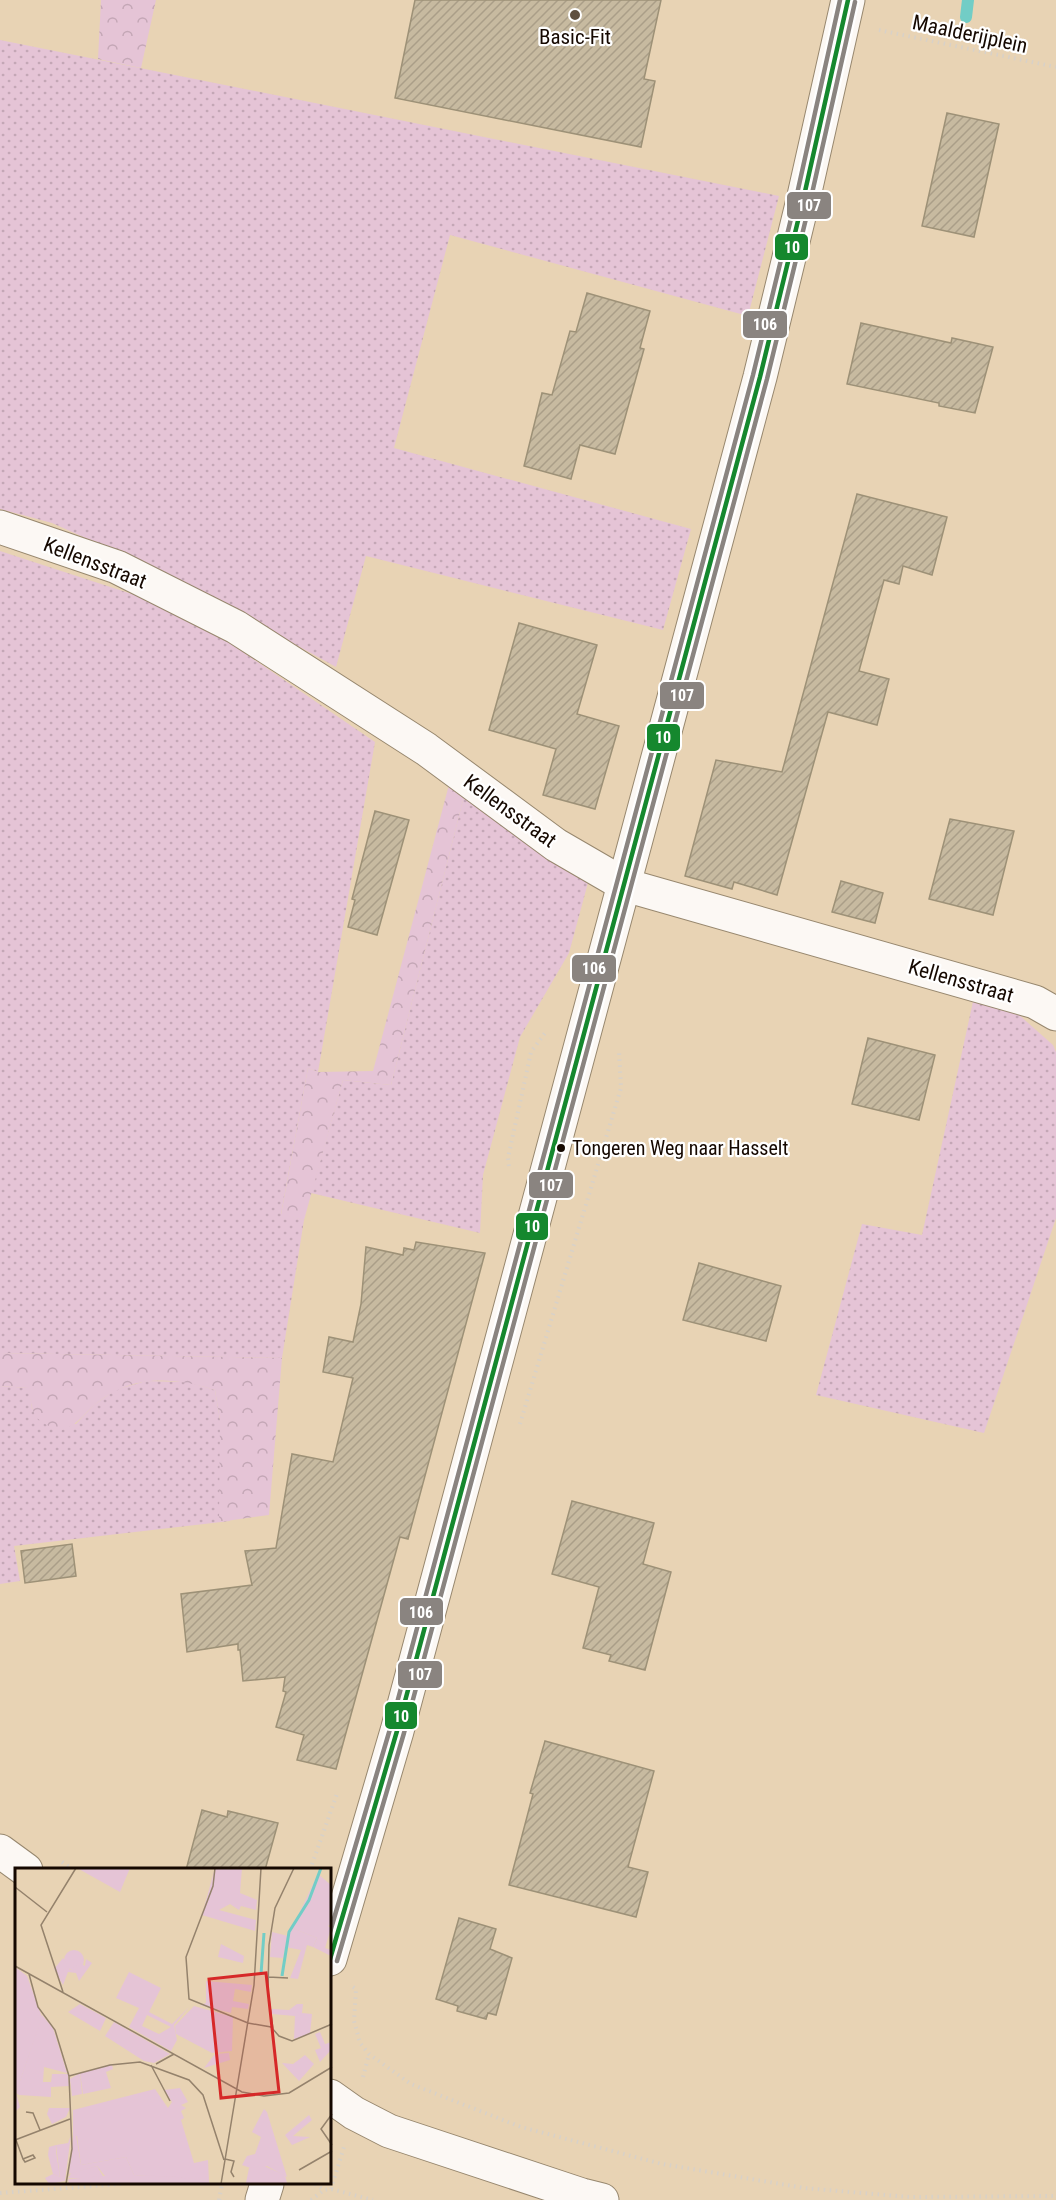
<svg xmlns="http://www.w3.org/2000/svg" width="1056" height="2200" viewBox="0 0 1056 2200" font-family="'Roboto Condensed',sans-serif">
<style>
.grass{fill:url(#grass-dots)}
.forest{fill:url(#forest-crowns)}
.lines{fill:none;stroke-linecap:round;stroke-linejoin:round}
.stream{stroke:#72cdc6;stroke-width:12}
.building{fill:url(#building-hatch);stroke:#9d9177;stroke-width:1.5}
.minor-casing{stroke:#97876e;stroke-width:35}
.secondary-casing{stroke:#97876e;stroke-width:35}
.path{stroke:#d8d1c8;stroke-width:4;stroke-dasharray:1.5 4.5;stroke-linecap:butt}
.minor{stroke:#fcf8f4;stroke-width:33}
.secondary{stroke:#fcf8f4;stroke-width:33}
.bus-1-casing{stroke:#fff;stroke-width:9}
.bus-2-casing{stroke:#fff;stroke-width:9}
.bus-3-casing{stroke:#fff;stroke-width:9}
.bus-1{stroke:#15882e;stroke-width:4.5}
.bus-2{stroke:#8a8480;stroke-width:4.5}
.bus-3{stroke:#8a8480;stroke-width:4.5}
.poi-dot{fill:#5f4f3f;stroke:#fff;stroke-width:2}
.bus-dot{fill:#150800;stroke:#fff;stroke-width:2}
.labels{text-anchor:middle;stroke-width:4.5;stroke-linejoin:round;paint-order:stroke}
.bus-label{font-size:20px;fill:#150800;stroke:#fff;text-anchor:start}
.street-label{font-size:21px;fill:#150800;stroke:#fff}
.poi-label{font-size:21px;fill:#150800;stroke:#fff}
.inset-river{fill:none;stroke:#72cdc6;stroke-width:3}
.inset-road{fill:none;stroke:#94826c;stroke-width:1.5}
.view{fill:#d62828;fill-opacity:0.15;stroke:#d62828;stroke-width:3}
.inset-edge{fill:none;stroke:#150800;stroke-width:3}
.line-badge{stroke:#fff;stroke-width:2}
.badge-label{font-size:16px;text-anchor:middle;font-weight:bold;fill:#fff}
</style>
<defs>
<pattern id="grass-dots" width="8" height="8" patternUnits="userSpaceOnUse" patternTransform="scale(1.5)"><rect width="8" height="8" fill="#e5c4d6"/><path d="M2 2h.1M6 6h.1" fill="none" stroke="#c4a7b6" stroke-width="1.8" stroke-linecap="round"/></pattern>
<pattern id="forest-crowns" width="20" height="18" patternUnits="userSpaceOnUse" patternTransform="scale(1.5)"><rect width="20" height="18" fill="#e5c4d6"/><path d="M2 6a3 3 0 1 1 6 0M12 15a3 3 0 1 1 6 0" fill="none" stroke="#c4a7b6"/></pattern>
<pattern id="building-hatch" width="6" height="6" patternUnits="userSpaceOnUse" patternTransform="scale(1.5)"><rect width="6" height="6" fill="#c7baa0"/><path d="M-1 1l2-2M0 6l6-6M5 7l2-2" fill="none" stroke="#aa9e88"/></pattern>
</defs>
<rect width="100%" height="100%" fill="#e8d3b4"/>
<!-- grass -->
<g class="grass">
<path d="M0 40 779 196 748 316 450 235 394 448 691 529 663 630 366 556 336 667 173 577 52 523 0 509Z"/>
<path d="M0 551 141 597 193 618 375 742 318 1072 308 1068 281 1214 304 1220 282 1358 0 1353Z"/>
<path d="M465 792 589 879 569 953 520 1037 483 1175 480 1233 311 1193 343 1080 391 1085Z"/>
<path d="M974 997 1018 1014 1053 1045 1056 1052V1218L984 1433 816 1395 862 1224 922 1235Z"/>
<path d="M146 1381 188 1382 215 1390 220 1420V1456L230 1521 14 1546 20 1581 0 1584V1386L29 1388 32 1409 76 1424 94 1405 115 1390Z"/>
</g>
<!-- forest -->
<g class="forest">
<path d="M101 0H156L141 68 98 59Z"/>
<path d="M450 781 465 792 391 1085 343 1080 304 1220 281 1215 308 1068 318 1072 373 1071Z"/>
<path d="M0 1353 282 1358 269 1515 219 1522 220 1420 215 1390C173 1377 133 1374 97 1403 81 1416 82 1422 60 1431 32 1419 34 1417 28 1388L0 1386Z"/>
</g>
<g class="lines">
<!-- stream -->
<path class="stream" d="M966 17 968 0"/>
</g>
<!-- building -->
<g class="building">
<path d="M415 0H661L644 79 655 81 641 147 395 98Z"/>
<path d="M947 113 999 124 974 237 922 226Z"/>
<path d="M587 293 650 311 640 348 644 349 615 454 580 445 571 479 524 466 542 393 552 395 570 331 576 332Z"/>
<path d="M861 323 951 343 952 338 993 347 975 413 939 406V403L847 384Z"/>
<path d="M857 494 947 517 932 575 903 566 899 584 884 580 859 671 889 679 877 725 828 712 777 895 734 882 732 889 685 876 716 760 782 772Z"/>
<path d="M519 623 597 645 577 714 619 726 595 809 543 795 556 749 489 730Z"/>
<path d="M375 811 409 820 377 935 348 927 355 900 352 899Z"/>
<path d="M950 819 1014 831 993 915 929 899Z"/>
<path d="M841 881 883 893 875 923 832 912Z"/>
<path d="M868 1038 935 1055 919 1120 852 1104Z"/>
<path d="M416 1242 485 1253 408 1539 400 1537 336 1769 297 1760 304 1735 276 1727 286 1692 283 1691 285 1677 243 1681 240 1650H238V1644L187 1652 181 1594 252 1585 245 1551 276 1548 292 1454 333 1462 353 1378 323 1372 329 1337 353 1342 361 1304 366 1247 403 1255 404 1248 414 1250Z"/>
<path d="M699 1263 781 1286 766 1341 683 1320Z"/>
<path d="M572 1501 654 1523 643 1564 671 1572 645 1670 609 1661 611 1655 583 1648 599 1587 552 1574Z"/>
<path d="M72 1544 76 1576 25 1583 21 1551Z"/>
<path d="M545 1741 654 1771 628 1867 648 1872 636 1917 509 1885 533 1794 530 1793Z"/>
<path d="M202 1810 227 1817 228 1811 278 1823 265 1870H186Z"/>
<path d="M459 1918 496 1929 490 1949 512 1958 496 2015 488 2013 486 2019 457 2011 458 2006 436 1999Z"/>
</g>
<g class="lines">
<!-- minor casing -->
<g class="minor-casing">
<path id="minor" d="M0 527 117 567 236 627 426 749 556 845 625 885 1035 1002 1056 1014"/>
</g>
<!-- secondary casing -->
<g class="secondary-casing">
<g id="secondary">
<path d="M0 1851 26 1870"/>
<path d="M330 1959 397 1731 760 377 804 196 848 0"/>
<path d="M330 2096 354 2113 389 2131 582 2195 602 2200"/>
<path d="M262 2200 267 2184"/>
</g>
</g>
<!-- path -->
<g class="path">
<path d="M879 30 1056 67"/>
<path d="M509 1166 508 1158 531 1052 545 1033"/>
<path d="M520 1424 621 1088 619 1051"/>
<path d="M62 1862 74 1870"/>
<path d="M310 1870 338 1791"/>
<path d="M353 1987 356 1989 354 2021 360 2043 369 2054 411 2084 521 2127 662 2164 804 2188 909 2197 1056 2196"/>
<path d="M363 2077 369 2054"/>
<path d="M315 2184 324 2190"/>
<path d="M331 2189 344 2147"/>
<path d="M0 2193 121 2184"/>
<path d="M219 2200 222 2184"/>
<path d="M311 2200 324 2190 331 2189 373 2200"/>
</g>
<!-- minor -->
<use href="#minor" class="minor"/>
<!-- secondary -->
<use href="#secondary" class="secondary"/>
<!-- bus-1 casing -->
<g class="bus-1-casing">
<path id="bus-1" d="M330 1959 397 1731 760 377 804 196 848 0"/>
</g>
<!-- bus-2 casing -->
<g class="bus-2-casing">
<path id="bus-2" d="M337 1961 404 1733 767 379 811 198 855 2"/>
</g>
<!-- bus-3 casing -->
<g class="bus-3-casing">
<path id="bus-3" d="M330 1932 390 1729 753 375 797 194 840 0"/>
</g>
<!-- bus-1 -->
<use href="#bus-1" class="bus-1"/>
<!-- bus-2 -->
<use href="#bus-2" class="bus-2"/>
<!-- bus-3 -->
<use href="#bus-3" class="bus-3"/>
</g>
<!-- markers -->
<circle class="poi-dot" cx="575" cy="15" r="6"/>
<circle class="bus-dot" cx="561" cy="1148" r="5"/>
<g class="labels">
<!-- bus labels -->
<g class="bus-label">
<text x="572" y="1155">Tongeren Weg naar Hasselt</text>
</g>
<!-- street labels -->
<g class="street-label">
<text transform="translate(970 34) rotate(12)" y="7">Maalderijplein</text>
<text transform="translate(95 563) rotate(21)" y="7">Kellensstraat</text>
<text transform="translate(510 811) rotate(36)" y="7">Kellensstraat</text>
<text transform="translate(961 981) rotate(16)" y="7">Kellensstraat</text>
</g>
<!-- poi labels -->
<g class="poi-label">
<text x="575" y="44">Basic-Fit</text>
</g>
</g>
<!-- overview -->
<g transform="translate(15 1868)">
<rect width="316" height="316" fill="#e8d3b4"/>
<path d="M62 0H115L105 24ZM200 0H227L225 25 242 32 241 42 226 38 224 42 215 36 204 42 241 52 240 63 187 47ZM303 6 316 17V56L313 58 316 60 310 80 316 82V88L298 79 302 70 277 60ZM257 64 273 68 268 90 255 89ZM206 76 229 88 228 95 203 89ZM49 92a10 10 0 1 1 20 0a10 10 0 1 1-20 0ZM114 104 146 120 134 144 157 156 174 139 159 157 162 172 156 183 114 159 124 140 101 130ZM132 147 156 159 144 166 127 158ZM191 113 237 117 236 124 220 121 218 133 234 136 233 141 217 139 216 145 185 137 191 135ZM65 136 91 150 85 163 53 144ZM282 136H288L287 145 297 146 295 166 279 171 280 148 257 146V141L274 142ZM179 138 218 149 217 183 197 185 161 166 160 158ZM27 147 38 160 52 205 29 199 28 214H36L37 206H53L54 218 36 219V229L4 227 1 225ZM99 154 155 186 139 195 129 193 90 168ZM305 164 310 176 317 174 316 182 305 194 300 182 306 180 300 166ZM214 185 215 192 189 200 200 186ZM65 205 67 226 57 228 55 211ZM165 220 173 234 166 237 171 240 166 243 169 250 166 252 179 295 193 292 194 313 119 307 111 289 66 297 62 268H58V242L140 221 153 240 157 234 149 222ZM249 241 252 244 272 309 252 298 241 302 227 297 232 288 240 286 246 269 237 264ZM41 277V284L45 309 38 306 33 287 34 279ZM82 298 89 310H53L57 304Z" fill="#e5c4d6" fill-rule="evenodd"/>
<path d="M275 59 302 70 298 79 292 77 283 111 275 110 286 82 270 79ZM48 90 55 102 65 95 70 98 71 91 77 95 64 113 61 105 53 104 48 117 39 101ZM0 99 12 108 27 149 1 225 5 239 0 244ZM290 187 299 196 284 213 267 195 278 196ZM97 197 98 201 91 204 96 220 68 226 65 205ZM34 240H55L51 249 37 256 32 246ZM294 247 297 252 278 268 295 269 277 277 270 267ZM56 267 50 313 34 316 30 310 38 306 45 309 41 277 53 275ZM61 267 66 297 111 289 119 307 161 309 194 313V316H54L53 311 90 308 82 298 54 306 58 268ZM249 298 270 307 272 315H231L234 300Z" fill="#e5c4d6"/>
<path class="inset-river" d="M246 106 249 65M267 108 274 64 294 32 306 0"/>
<path class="inset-road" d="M200 0 198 18 171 89 174 131 233 155 256 159 264 168 277 173 317 156M0 19 32 44M0 98 227 224 249 228 274 225 317 199M14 106 23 139 40 162 54 208 57 281 51 316M253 109 273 110M48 124 26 57 61 0M258 161 253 123 254 77 260 40 279 0M141 196 159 186M136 197 155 233M54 208 95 197 125 194 174 212 188 227 209 292M11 244 18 245 25 262M317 246 306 261 317 277M0 272 55 251M1 272 8 291 18 287 20 290 10 294 8 291M210 291 219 293 216 304 219 309M284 302 317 283M206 316 239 117 246 0"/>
<path class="view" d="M251 105 264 224 206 230 194 111Z"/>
<rect width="316" height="316" class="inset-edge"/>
</g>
<g class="line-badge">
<rect x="786" y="191" width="46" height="29" rx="6" fill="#8a8480"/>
<rect x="774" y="233" width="35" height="28" rx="6" fill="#15882e"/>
<rect x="742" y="310" width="46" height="29" rx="6" fill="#8a8480"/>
<rect x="659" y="681" width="46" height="29" rx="6" fill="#8a8480"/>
<rect x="646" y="723" width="35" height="29" rx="6" fill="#15882e"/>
<rect x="571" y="954" width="46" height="29" rx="6" fill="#8a8480"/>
<rect x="528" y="1171" width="46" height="28" rx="6" fill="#8a8480"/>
<rect x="515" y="1212" width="34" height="29" rx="6" fill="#15882e"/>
<rect x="399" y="1597" width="45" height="29" rx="6" fill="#8a8480"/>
<rect x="397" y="1660" width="46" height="29" rx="6" fill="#8a8480"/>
<rect x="384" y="1701" width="34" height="29" rx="6" fill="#15882e"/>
</g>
<g class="badge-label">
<text x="809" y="211">107</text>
<text x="792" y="253">10</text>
<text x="765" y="330">106</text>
<text x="682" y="701">107</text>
<text x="663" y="743">10</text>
<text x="594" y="974">106</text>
<text x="551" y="1191">107</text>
<text x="532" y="1232">10</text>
<text x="421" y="1618">106</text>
<text x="420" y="1680">107</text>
<text x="401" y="1722">10</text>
</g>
</svg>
